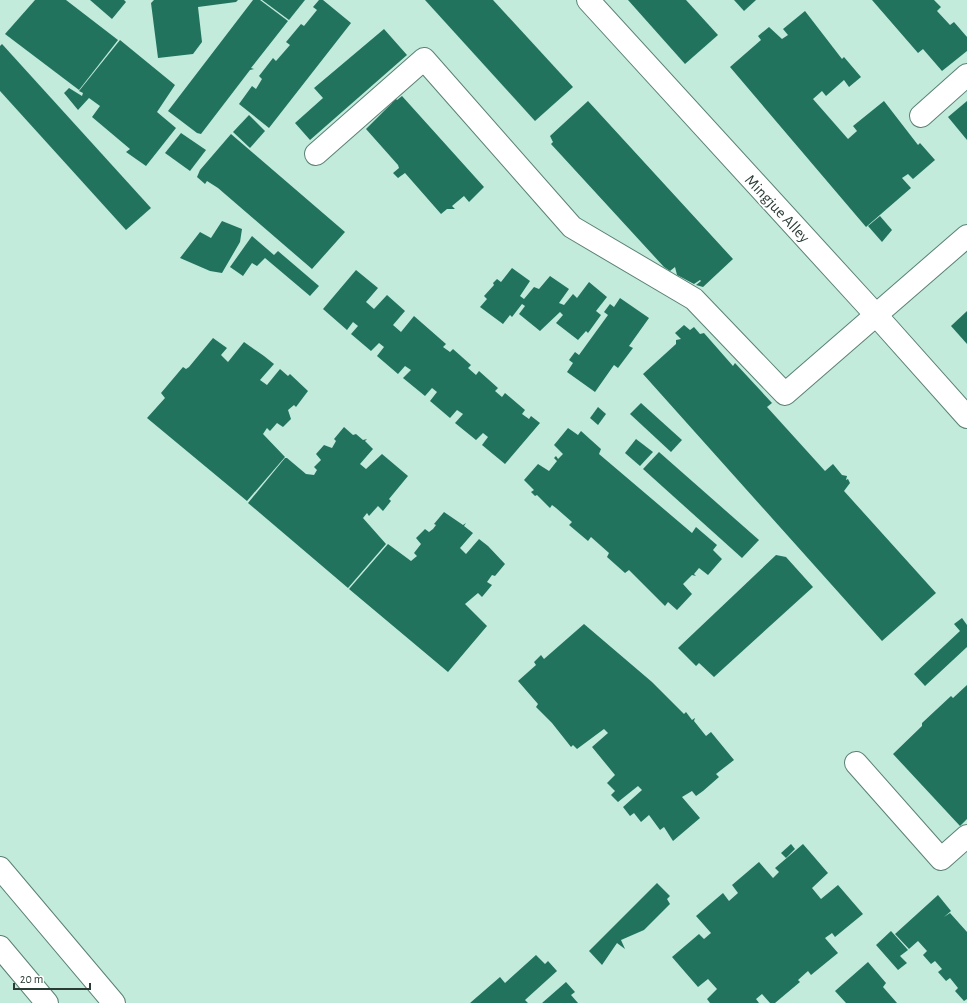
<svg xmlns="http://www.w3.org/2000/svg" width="967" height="1003" viewBox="0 0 967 1003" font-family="'Alegreya Sans',sans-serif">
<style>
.building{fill:#22735d}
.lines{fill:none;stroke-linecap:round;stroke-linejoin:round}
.street-casing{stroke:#5b8174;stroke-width:24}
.secondary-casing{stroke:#5b8174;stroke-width:24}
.street{stroke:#fff;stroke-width:22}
.secondary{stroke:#fff;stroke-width:22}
.labels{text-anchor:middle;stroke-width:4;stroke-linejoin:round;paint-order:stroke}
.street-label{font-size:16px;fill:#2a3b35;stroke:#fff}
</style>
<rect width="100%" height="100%" fill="#c2ebdc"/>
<!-- building -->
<g class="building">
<path d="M35 0H66L118 40 79 90 5 34Z"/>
<path d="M90 0H124L126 2 112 19Z"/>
<path d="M154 0H238L236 2 198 7 202 42 193 54 158 58 151 3Z"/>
<path d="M253 0H260L288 21 251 68 254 69 250 70 201 134 197 133 168 111Z"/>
<path d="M262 0H305L289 20Z"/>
<path d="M319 0H323L351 23 269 128 239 104 252 86 256 89 262 79 259 76 273 58 276 61 290 45 286 42 301 24 304 26 317 10 313 7Z"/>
<path d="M425 0H493L573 87 535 121Z"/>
<path d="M628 0H686L718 35 685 64Z"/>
<path d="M734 0H756L744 11Z"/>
<path d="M872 0H934L941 7 937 11 950 25 954 22 967 37V51L942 71 923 49 918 53Z"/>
<path d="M805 11 842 59 844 57 861 77 849 87 844 80 826 96 822 91 813 99 848 139 857 131 853 126 884 101 918 145 920 143 935 160 913 179 908 174 902 178 911 188 866 227 730 67 761 40 758 36 769 27 782 39 788 35 783 29Z"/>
<path d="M384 29 407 55 310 140 295 123 323 98 314 88Z"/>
<path d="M120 40 175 85 157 112 176 128 146 166 126 152 130 149 92 117 100 106 89 98 78 110 64 93 69 88 82 96 83 93 79 91Z"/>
<path d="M2 44 151 208 126 230 0 91V46Z"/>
<path d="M402 96 484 187 469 202 464 196 452 206 455 209H447L441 214 405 173 398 178 393 173 399 168 398 165 366 129 392 103 390 100 395 98 397 100Z"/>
<path d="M588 101 733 259 703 287 696 285 701 281 700 280 694 284 677 275 675 267 670 271 664 267 551 144 553 142 550 136Z"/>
<path d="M967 101V140L948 117Z"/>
<path d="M249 115 265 131 250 148 233 132Z"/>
<path d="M181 133 206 150 190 171 165 153Z"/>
<path d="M231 134 345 232 312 269 218 188 207 181 205 184 197 177 200 170Z"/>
<path d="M880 216 892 230 882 242 868 226Z"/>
<path d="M222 221 242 229 240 242 222 273 210 271 180 258 200 232 211 238Z"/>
<path d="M252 236 274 255 278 251 319 286 310 296 265 258 257 266 252 263 243 276 230 267Z"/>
<path d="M512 268 530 281 520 296 524 299 534 287 539 289 550 276 569 289 559 303 564 305 573 294 577 298 589 282 607 297 596 311 601 315 588 333 586 331 578 340 556 323 563 315 560 312 540 331 519 314 525 306 522 304 512 317 510 315 503 324 480 307 487 299 484 296 494 285 493 283 497 279 501 282Z"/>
<path d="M356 270 378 288 366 302 374 309 387 295 405 311 393 325 401 332 414 316 446 344 443 347 450 352 453 349 471 365 468 368 476 375 479 371 498 388 495 391 502 397 505 393 525 410 522 414 529 419 531 416 540 423 505 464 482 445 488 437 483 433 476 440 455 423 463 414 457 410 450 418 430 401 437 392 432 388 425 396 403 378 411 370 405 366 398 374 377 356 384 347 379 343 371 351 351 334 358 326 353 322 347 330 323 309Z"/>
<path d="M620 298 649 318 629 346 633 348 618 368 614 365 595 392 567 372 573 363 569 360 575 352 579 355 608 315 604 312 610 304 614 307Z"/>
<path d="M967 311V344L951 326Z"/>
<path d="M684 325 690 330 694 327 700 334 704 333 733 366 735 363 772 403 767 407 825 471 833 464 842 475 847 476 846 480 848 479 850 483 844 491 936 593 882 641 643 374 676 344V340L681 339 675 333Z"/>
<path d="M213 338 227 348 221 355 228 362 244 342 264 356 274 364 260 380 267 385 280 369 288 376 290 374 308 391 296 407 294 405 288 410 291 419 283 427 277 423 270 431 267 428 263 434 285 457 247 501 147 418 165 398 161 393 183 367 186 369 189 367Z"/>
<path d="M641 403 682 440 671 452 630 414Z"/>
<path d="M598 407 606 414 598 425 590 418Z"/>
<path d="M344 427 353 435 356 434 363 440 367 439 365 441 373 449 360 464 366 469 382 454 408 476 389 499 391 501 383 511 378 506 369 516 367 513 363 518 386 544 348 588 248 503 285 458H287L306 474 314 475 317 470 314 467 321 460 316 454 324 445 332 448 336 441 334 439Z"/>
<path d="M568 428 578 435 581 431 601 449 599 454 692 533 696 527 717 545 713 550 722 559 708 575 699 568 694 574 696 576 692 575 683 584 692 594 677 610 668 602 665 606 629 570 625 573 607 557 609 553 591 537 588 541 569 525 572 522 556 508 552 505 550 508 537 495 535 496 531 492 534 490 524 480 538 464 549 471 557 461 554 458 556 456 558 459 563 454 554 445Z"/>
<path d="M636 439 653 452 640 466 625 453Z"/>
<path d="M659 452 759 540 742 558 643 469Z"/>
<path d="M444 512 463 525 466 523 464 526 473 533 460 548 466 554 479 539 488 546 505 564 495 576 492 575 487 582 492 585 482 597 478 593 465 604 487 626 448 672 349 589 388 544 411 561 417 556 414 553 421 544 416 538 425 529 429 532 433 529 436 525 434 524Z"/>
<path d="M776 555 786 557 813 587 714 677 699 663 696 666 678 648Z"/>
<path d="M962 618 967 625V647L925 686 914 674 960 631 954 624Z"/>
<path d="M584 624 652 682 684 714 686 712 692 720 695 718 694 721 706 736 711 732 734 760 716 774 719 777 703 791 696 796 692 791 682 797 700 818 673 841 664 827 660 830 649 815 641 822 634 813 630 816 623 807 642 790 638 786 618 802 611 795 615 791 607 783 615 775 592 747 608 733 604 729 577 749 573 745 571 747 552 723 536 707 538 704 518 681 536 665 534 662 541 655 544 659Z"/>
<path d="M967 685V819L960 826 893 754 922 726V723L951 696 953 698Z"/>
<path d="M791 844 795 849 786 858 781 853Z"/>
<path d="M803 844 828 873 812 888 821 899 838 885 863 914 835 937 832 933 825 938 838 953 811 975 808 971 798 980 800 982 775 1003H770L762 994 756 999 759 1003H710L707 999 717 989 708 979 698 987 672 957 699 934 704 939 711 933 696 916 723 893 729 901 738 893 732 885 759 862 773 878 779 872 775 868Z"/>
<path d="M657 883 670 896 667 899 670 904 644 930 621 940 625 949 617 943 602 965 589 951Z"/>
<path d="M938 895 951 911 944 917 950 913 967 932V999L964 1001 955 991 958 988 950 978 946 981 938 972 942 969 935 961 931 964 923 955 927 951 918 941 909 949 895 934Z"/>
<path d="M891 931 908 950 900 956 907 963 898 970 876 945Z"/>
<path d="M536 955 545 964 548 961 557 971 525 1000 528 1003H470L500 977 505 983Z"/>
<path d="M868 962 886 983 883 987 897 1003H846L835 991Z"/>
<path d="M566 982 575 992 571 995 578 1003H542Z"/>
</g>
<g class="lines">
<!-- street casing -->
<g class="street-casing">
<g id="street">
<path d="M921 116 967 75"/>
<path d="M316 154 424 59 572 227 694 299 785 394 876 315"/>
<path d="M856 763 941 859 967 836"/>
</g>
</g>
<!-- secondary casing -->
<g class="secondary-casing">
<g id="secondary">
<path d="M588 0 876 315 967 417"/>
<path d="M876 315 967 236"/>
<path d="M0 868 114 1003"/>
<path d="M0 947 47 1003"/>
</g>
</g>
<!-- street -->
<use href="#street" class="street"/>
<!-- secondary -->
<use href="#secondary" class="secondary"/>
</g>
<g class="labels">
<!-- street labels -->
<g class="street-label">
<text transform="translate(778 208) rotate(47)" y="6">Mingjue Alley</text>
</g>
</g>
<!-- scale -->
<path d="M14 983v6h76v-6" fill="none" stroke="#2a3b35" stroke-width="2"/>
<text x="20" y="983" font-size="12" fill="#2a3b35" stroke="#ffffff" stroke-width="3" paint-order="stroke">20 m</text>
</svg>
